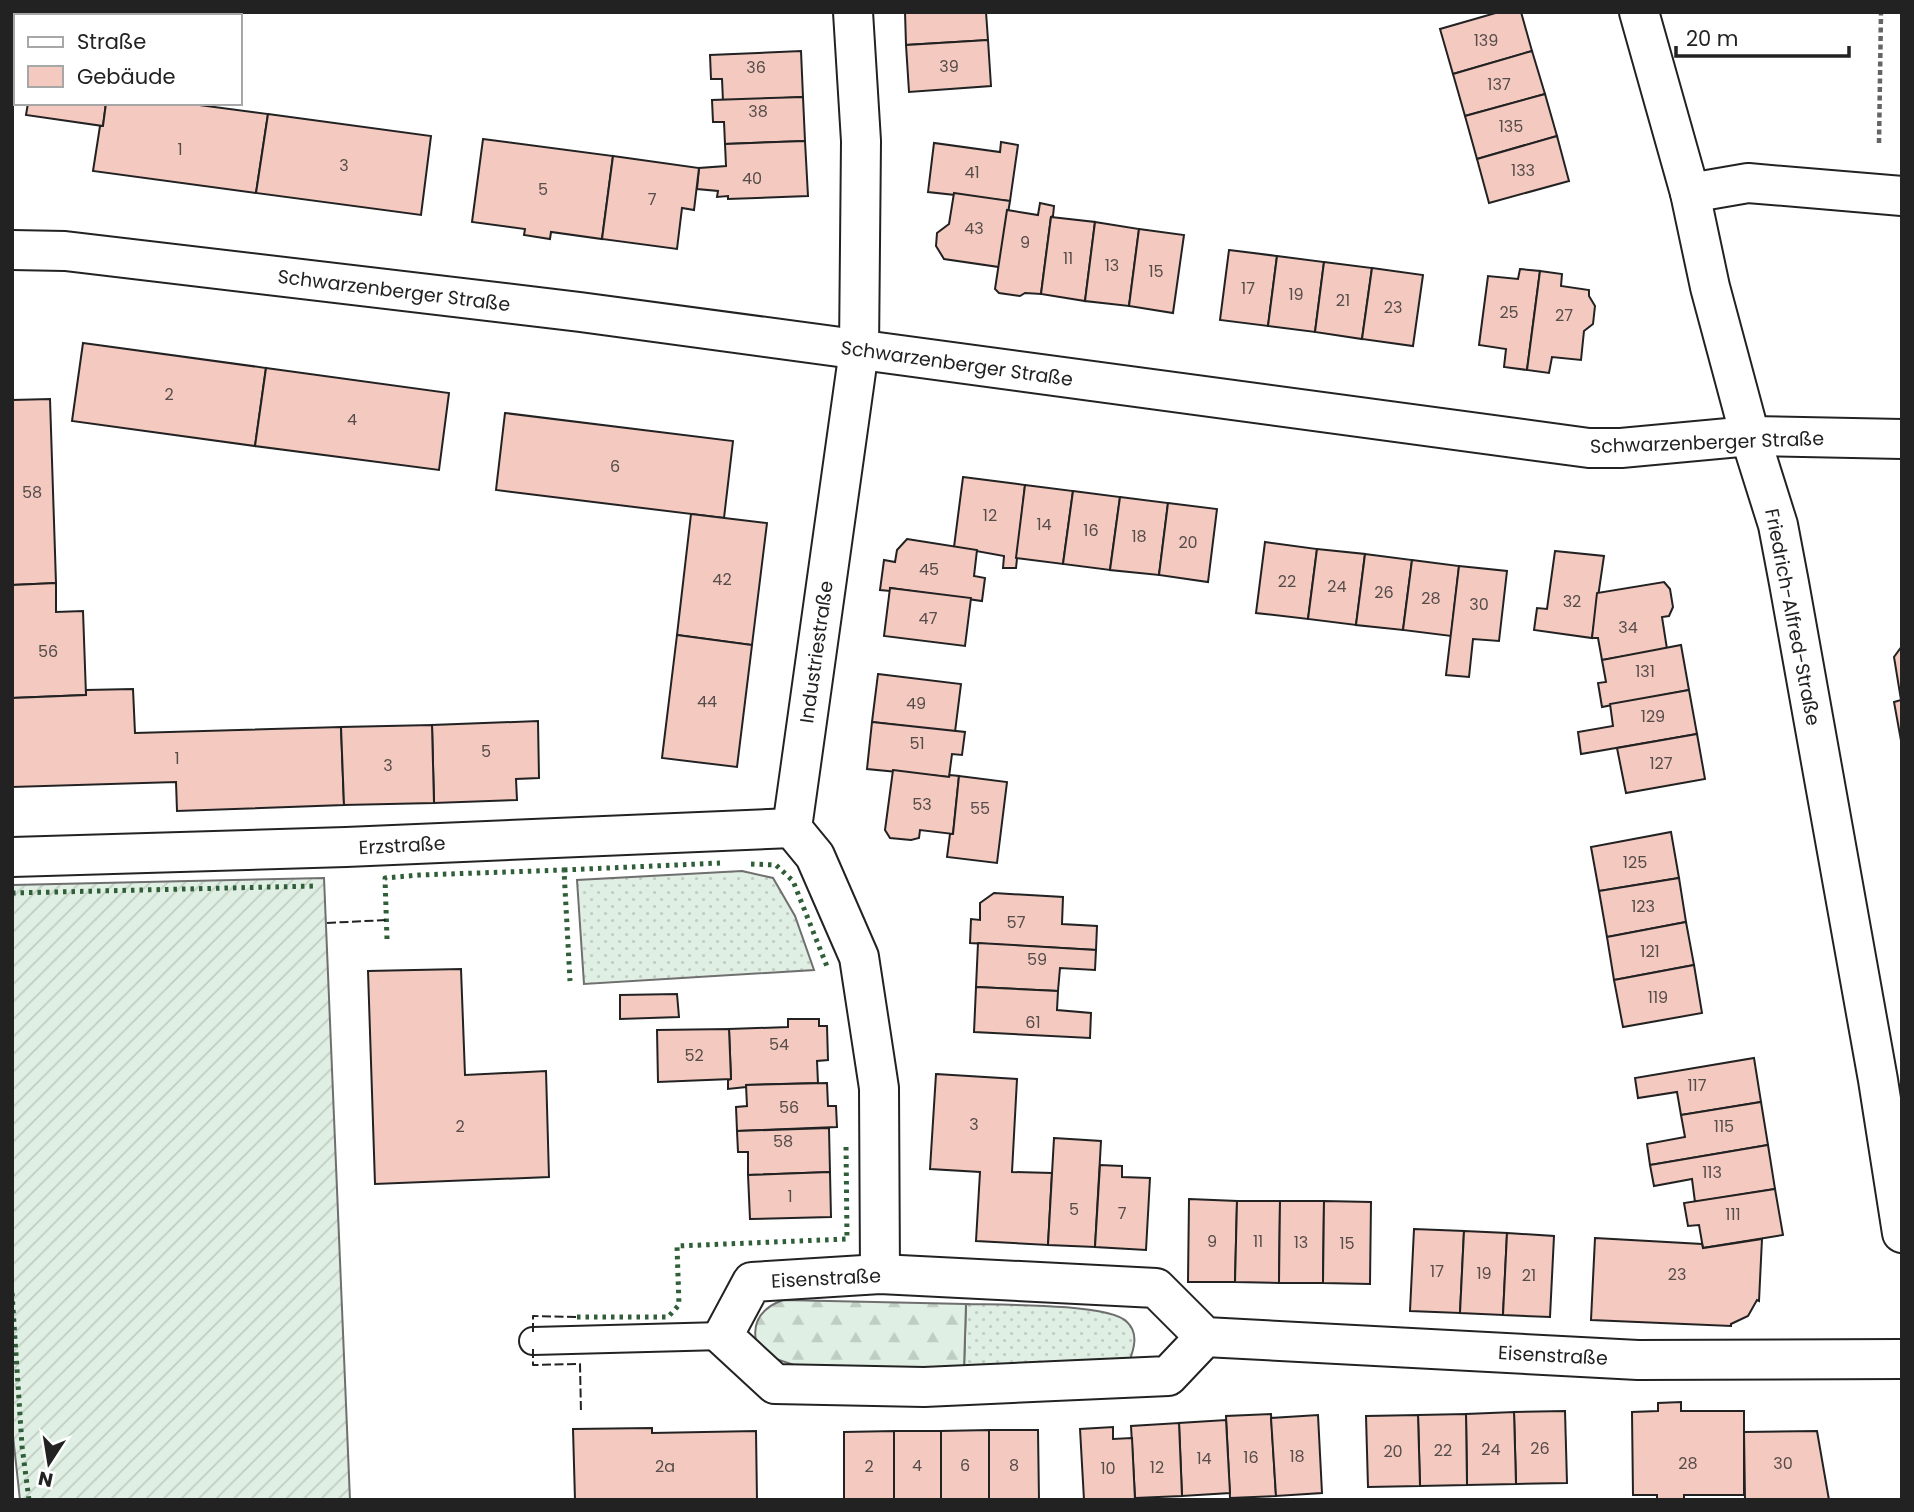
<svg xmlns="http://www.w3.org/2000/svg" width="1914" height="1512" viewBox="0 0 1914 1512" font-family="Poppins,sans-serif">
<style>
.grass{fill:url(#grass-dots);stroke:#6f6f6f;stroke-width:2}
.forest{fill:url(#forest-firs);stroke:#6f6f6f;stroke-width:2}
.garden{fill:url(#garden-furrows);stroke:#6f6f6f;stroke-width:2}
.building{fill:#f3c9c0;stroke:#222;stroke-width:2}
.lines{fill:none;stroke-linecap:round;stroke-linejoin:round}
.lane-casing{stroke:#222;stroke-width:30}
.street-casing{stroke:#222;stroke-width:42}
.secondary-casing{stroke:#222;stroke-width:42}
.path{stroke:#646464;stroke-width:4.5;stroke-dasharray:5 3.5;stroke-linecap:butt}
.lane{stroke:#fff;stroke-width:26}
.street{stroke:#fff;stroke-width:38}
.secondary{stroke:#fff;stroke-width:38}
.hedge{stroke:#2f5e38;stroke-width:5;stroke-dasharray:3.5 5;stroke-linecap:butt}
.fence{stroke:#222;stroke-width:2;stroke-dasharray:9 3.5;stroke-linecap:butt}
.labels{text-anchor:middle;stroke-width:5;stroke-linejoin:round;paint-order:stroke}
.number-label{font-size:16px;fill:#564c4a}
.street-label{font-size:19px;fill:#222;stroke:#fff}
</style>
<defs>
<pattern id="grass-dots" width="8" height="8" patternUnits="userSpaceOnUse" patternTransform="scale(1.75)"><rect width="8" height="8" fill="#e0efe3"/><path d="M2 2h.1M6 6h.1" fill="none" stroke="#c0cdc2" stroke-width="1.8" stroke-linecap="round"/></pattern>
<pattern id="forest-firs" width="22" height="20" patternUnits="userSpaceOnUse" patternTransform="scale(1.75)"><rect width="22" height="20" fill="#e0efe3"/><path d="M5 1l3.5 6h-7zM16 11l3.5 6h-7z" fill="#c0cdc2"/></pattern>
<pattern id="garden-furrows" width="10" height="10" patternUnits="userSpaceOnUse" patternTransform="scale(1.75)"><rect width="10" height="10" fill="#e0efe3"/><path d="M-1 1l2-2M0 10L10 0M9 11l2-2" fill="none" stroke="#c0cdc2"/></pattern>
</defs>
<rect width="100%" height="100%" fill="#fff"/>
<!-- grass -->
<g class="grass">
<path d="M742 871 773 878 795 916 814 970 584 984 577 880Z"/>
<path d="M966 1304C996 1305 1109 1303 1127 1322 1139 1333 1134 1349 1129 1362L964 1369Z"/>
</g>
<!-- forest -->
<path class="forest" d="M783 1300 966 1304 964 1369 794 1365 773 1358 756 1341C752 1320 764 1307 783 1300Z"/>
<!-- garden -->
<path class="garden" d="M324 878 350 1500H20L12 1427V885Z"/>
<!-- building -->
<g class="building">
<path d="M40 12H118V16H39Z"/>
<path d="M905 12H986L988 40 906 45Z"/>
<path d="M1499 12H1521L1532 51 1453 74 1440 29Z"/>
<path d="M988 40 991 86 909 92 906 45Z"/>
<path d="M801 51 803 97 723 101 722 79H711L710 55Z"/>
<path d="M1532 51 1545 94 1465 116 1453 74Z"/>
<path d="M1545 94 1557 136 1477 159 1465 116Z"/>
<path d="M803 97 805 141 725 144 724 122H713L712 100Z"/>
<path d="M28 103H106L103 126 26 115Z"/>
<path d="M106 103H184L268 114 256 193 93 171 100 126H103Z"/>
<path d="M268 114 431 136 421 215 256 193Z"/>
<path d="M1557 136 1569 181 1489 203 1477 159Z"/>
<path d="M483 139 613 156 602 239 551 232 550 239 524 235 525 229 472 222Z"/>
<path d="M805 141 808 196 728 199V196L717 197 718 191 697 189 699 168 726 166 725 144Z"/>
<path d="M1001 142 1018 145 1010 201 928 192 934 143 1000 152Z"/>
<path d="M613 156 699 168 694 210 682 208 677 249 602 239Z"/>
<path d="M954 193 1010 201 999 267 944 259 936 246 937 233 949 224Z"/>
<path d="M1040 203 1054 206 1053 216 1051 217 1041 294 1025 293 1020 296 999 293 995 289 1007 210 1038 215Z"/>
<path d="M1051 217 1095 222 1085 301 1041 294Z"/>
<path d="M1095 222 1139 229 1129 306 1085 301Z"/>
<path d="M1139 229 1184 235 1173 313 1129 306Z"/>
<path d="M1229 250 1277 256 1268 326 1220 320Z"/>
<path d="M1277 256 1324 262 1315 332 1268 326Z"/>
<path d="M1324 262 1372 268 1362 339 1315 332Z"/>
<path d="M1372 268 1423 275 1413 346 1362 339Z"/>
<path d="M1520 269 1540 271 1527 370 1504 367 1506 349 1479 345 1488 276 1518 279Z"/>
<path d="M1540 271 1562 274 1561 286 1589 290V296L1595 306 1593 324 1584 331 1581 360 1552 357 1549 373 1527 370Z"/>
<path d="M83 343 266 368 255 446 72 421Z"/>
<path d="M266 368 449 393 439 470 255 446Z"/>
<path d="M50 399 56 583 12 585V400Z"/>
<path d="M505 413 733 441 724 518 496 490Z"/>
<path d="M963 477 1025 485 1016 568H1003L1004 556 954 547Z"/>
<path d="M1025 485 1073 491 1063 564 1016 558Z"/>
<path d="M1073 491 1120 497 1110 570 1063 564Z"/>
<path d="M1120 497 1168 503 1159 575 1110 570Z"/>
<path d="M1168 503 1217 509 1208 582 1159 575Z"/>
<path d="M691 514 767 523 752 645 677 635Z"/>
<path d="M907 539 977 550 974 576 985 578 982 601 890 588V591L880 590 884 560 895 562 897 550Z"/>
<path d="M1265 542 1317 549 1308 619 1256 613Z"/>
<path d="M1317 549 1365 554 1356 625 1308 619Z"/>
<path d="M1555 551 1604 556 1592 638 1534 630 1537 608 1547 609Z"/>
<path d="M1365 554 1412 560 1403 630 1356 625Z"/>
<path d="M1412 560 1459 566 1451 636 1403 630Z"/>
<path d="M1459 566 1507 571 1499 641 1473 639 1469 677 1446 675Z"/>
<path d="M1664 582 1670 589 1673 607 1669 616 1662 617 1667 649 1602 660 1598 638H1592L1597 593Z"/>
<path d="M56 583V612L83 611 86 695 12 698V585Z"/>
<path d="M890 588 971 598 965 646 884 636Z"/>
<path d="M677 635 752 645 737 767 662 758Z"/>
<path d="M1681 645 1689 690 1602 707 1598 683 1606 682 1602 660Z"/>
<path d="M1902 646V700H1901L1894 657Z"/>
<path d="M878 674 961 684 955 732 872 722Z"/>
<path d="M133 689 135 733 341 727 344 805 177 811 176 782 12 787V698L86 695V690Z"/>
<path d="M1689 690 1697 734 1581 754 1578 732 1613 726 1610 704Z"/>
<path d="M1901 700H1902V746L1894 702Z"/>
<path d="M538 721 539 778 516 779 517 800 434 803 432 725Z"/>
<path d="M872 722 965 732 962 755 952 754 949 777 867 769Z"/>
<path d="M432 725 434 803 344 805 341 727Z"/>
<path d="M1697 734 1705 779 1626 793 1617 748Z"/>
<path d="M893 770 949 777 950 775 959 776 953 834 920 830 919 838 911 840 890 838 885 830Z"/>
<path d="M959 776 1007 782 997 863 947 857 950 834H953Z"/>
<path d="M1671 832 1679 878 1599 891 1591 847Z"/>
<path d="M1679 878 1686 922 1607 937 1599 891Z"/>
<path d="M994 893 1063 897 1062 924 1097 926 1096 950 970 943 971 919 980 920V903Z"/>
<path d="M1686 922 1694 965 1614 980 1607 937Z"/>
<path d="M978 943 1096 950 1095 970 1060 968 1058 991 976 987Z"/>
<path d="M1694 965 1702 1013 1623 1027 1614 980Z"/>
<path d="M461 969 465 1075 546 1071 549 1177 375 1184 368 971Z"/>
<path d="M976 987 1058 991 1057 1010 1091 1013 1090 1038 974 1032Z"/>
<path d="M677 994 679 1017 620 1019V995Z"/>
<path d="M788 1019H819V1026H827L828 1060 817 1061 818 1083 746 1085V1087L728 1089V1080L731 1079 729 1029 788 1027Z"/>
<path d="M729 1029 731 1079 658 1082 657 1030Z"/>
<path d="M1754 1058 1761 1102 1681 1115 1677 1092 1638 1098 1635 1078Z"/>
<path d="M936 1074 1017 1079 1012 1172 1052 1173 1048 1245 976 1241 980 1172 930 1169Z"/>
<path d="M827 1083 828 1106H836L837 1127 737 1131 736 1107 747 1106 746 1085Z"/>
<path d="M1761 1102 1768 1145 1650 1165 1647 1144 1685 1137 1681 1115Z"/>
<path d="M829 1128 830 1172 748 1175V1152H738L737 1131Z"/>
<path d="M1054 1138 1101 1141 1095 1247 1048 1245Z"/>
<path d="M1768 1145 1775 1189 1695 1202 1692 1179 1654 1186 1650 1165Z"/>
<path d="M1100 1165 1122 1166V1177L1150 1178 1146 1250 1095 1247Z"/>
<path d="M830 1172 831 1217 750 1219 748 1175Z"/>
<path d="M1775 1189 1783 1235 1703 1248 1699 1225 1688 1226 1684 1203Z"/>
<path d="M1189 1199 1237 1201 1235 1282H1188Z"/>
<path d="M1237 1201H1280L1279 1283 1235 1282Z"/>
<path d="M1280 1201H1324L1323 1283H1279Z"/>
<path d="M1324 1201 1371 1202 1370 1284 1323 1283Z"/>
<path d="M1414 1229 1464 1231 1460 1313 1410 1311Z"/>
<path d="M1464 1231 1507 1233 1503 1315 1460 1313Z"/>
<path d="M1507 1233 1554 1236 1550 1317 1503 1315Z"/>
<path d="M1595 1238 1702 1244 1703 1248 1762 1239 1759 1301 1757 1300 1748 1316 1731 1324V1326L1591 1320Z"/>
<path d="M1681 1402V1411H1744V1495H1684V1500H1657V1495H1633L1632 1412 1658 1411V1403Z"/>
<path d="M1565 1411 1567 1483 1516 1484 1514 1412Z"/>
<path d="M1514 1412 1516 1484 1467 1485 1466 1414Z"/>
<path d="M1271 1414 1276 1496 1230 1498 1226 1416Z"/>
<path d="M1466 1414 1467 1485 1420 1486 1418 1415Z"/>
<path d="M1318 1415 1322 1493 1276 1496 1271 1418Z"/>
<path d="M1418 1415 1420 1486 1368 1487 1366 1416Z"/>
<path d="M1226 1420 1230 1493 1182 1496 1179 1423Z"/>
<path d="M1179 1423 1182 1496 1135 1498 1131 1426Z"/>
<path d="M1113 1427V1439L1132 1438 1135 1500H1084L1080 1429Z"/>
<path d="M652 1428V1433L756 1431 757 1500H575L573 1429Z"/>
<path d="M989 1430H1038L1039 1500H989Z"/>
<path d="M989 1430V1500H941V1431Z"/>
<path d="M894 1431V1500H844V1432Z"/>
<rect x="894" y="1431" width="47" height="69"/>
<path d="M1817 1431 1829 1500H1745L1744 1432Z"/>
</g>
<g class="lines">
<!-- lane casing -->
<g class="lane-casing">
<path id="lane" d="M533 1341 723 1336"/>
</g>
<!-- street casing -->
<g class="street-casing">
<g id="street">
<path d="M853 12 861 141 859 350 792 828 815 856 859 957 879 1088 880 1274"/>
<path d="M1690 193 1748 183 1902 196"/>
<path d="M1750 436 1778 525 1789 583 1878 1080 1902 1233"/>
<path d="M12 857 346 847 792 828"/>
<path d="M1205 1337 1168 1376 924 1387 775 1384 723 1336 752 1282 880 1274 1156 1288 1205 1337 1638 1360 1902 1359"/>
</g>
</g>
<!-- secondary casing -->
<g class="secondary-casing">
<g id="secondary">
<path d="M1639 12 1690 193 1710 287 1750 436"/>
<path d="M12 250 65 251 580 312 1589 448H1621L1750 436 1902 439"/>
</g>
</g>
<!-- path -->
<path class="path" d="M1879 143 1881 12"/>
<!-- lane -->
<use href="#lane" class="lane"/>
<!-- street -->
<use href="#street" class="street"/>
<!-- secondary -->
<use href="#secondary" class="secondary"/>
<!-- hedge -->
<g class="hedge">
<path d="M751 864 776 865 793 881 828 969"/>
<path d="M564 870 720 863"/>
<path d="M12 893 315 886"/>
<path d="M387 939 385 878 419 875 564 870 570 981"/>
<path d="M12 1293 22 1446 29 1500"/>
<path d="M577 1317H668L679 1305 677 1246 847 1239 846 1144"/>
</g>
<!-- fence -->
<g class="fence">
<path d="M327 923 386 920"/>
<path d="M533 1332V1316L577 1317"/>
<path d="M533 1349V1365L580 1364 581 1413"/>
</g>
</g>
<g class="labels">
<!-- number labels -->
<g class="number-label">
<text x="1486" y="46">139</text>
<text x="949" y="72">39</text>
<text x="756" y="73">36</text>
<text x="1499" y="90">137</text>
<text x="758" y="117">38</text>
<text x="1511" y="132">135</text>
<text x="180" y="155">1</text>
<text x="344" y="171">3</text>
<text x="1523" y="176">133</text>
<text x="972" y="178">41</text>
<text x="752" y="184">40</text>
<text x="543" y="195">5</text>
<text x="652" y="205">7</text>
<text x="974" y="234">43</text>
<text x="1025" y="248">9</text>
<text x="1068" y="264">11</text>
<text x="1112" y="271">13</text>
<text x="1156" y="277">15</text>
<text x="1248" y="294">17</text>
<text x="1296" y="300">19</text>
<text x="1343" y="306">21</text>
<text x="1393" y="313">23</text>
<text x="1509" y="318">25</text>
<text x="1564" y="321">27</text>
<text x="169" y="400">2</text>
<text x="352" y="425">4</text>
<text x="615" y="472">6</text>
<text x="32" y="498">58</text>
<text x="990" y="521">12</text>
<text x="1044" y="530">14</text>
<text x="1091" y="536">16</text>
<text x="1139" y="542">18</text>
<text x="1188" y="548">20</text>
<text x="929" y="575">45</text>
<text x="722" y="585">42</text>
<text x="1287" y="587">22</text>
<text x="1337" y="592">24</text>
<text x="1384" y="598">26</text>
<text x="1431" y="604">28</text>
<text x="1572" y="607">32</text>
<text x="1479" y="610">30</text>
<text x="928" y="624">47</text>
<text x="1628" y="633">34</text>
<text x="48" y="657">56</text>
<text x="1645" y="677">131</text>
<text x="707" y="707">44</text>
<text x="916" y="709">49</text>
<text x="1653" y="722">129</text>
<text x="917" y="749">51</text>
<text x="486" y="757">5</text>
<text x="177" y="764">1</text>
<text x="1661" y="769">127</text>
<text x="388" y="771">3</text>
<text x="922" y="810">53</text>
<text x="980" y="814">55</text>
<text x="1635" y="868">125</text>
<text x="1643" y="912">123</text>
<text x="1016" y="928">57</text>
<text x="1650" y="957">121</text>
<text x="1037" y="965">59</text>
<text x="1658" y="1003">119</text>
<text x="1033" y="1028">61</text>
<text x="779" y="1050">54</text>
<text x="694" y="1061">52</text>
<text x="1697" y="1091">117</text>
<text x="789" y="1113">56</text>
<text x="974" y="1130">3</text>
<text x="460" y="1132">2</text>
<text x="1724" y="1132">115</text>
<text x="783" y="1147">58</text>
<text x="1712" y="1178">113</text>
<text x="790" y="1202">1</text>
<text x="1074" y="1215">5</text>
<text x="1122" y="1219">7</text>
<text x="1733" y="1220">111</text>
<text x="1212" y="1247">9</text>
<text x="1258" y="1247">11</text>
<text x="1301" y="1248">13</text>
<text x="1347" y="1249">15</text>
<text x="1437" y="1277">17</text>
<text x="1484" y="1279">19</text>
<text x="1677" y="1280">23</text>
<text x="1529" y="1281">21</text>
<text x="1540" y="1454">26</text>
<text x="1491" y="1455">24</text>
<text x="1443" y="1456">22</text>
<text x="1393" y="1457">20</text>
<text x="1297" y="1462">18</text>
<text x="1251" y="1463">16</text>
<text x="1204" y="1464">14</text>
<text x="1688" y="1469">28</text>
<text x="1783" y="1469">30</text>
<text x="917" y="1471">4</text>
<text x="965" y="1471">6</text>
<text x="1014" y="1471">8</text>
<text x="665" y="1472">2a</text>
<text x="869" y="1472">2</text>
<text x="1157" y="1473">12</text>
<text x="1108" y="1474">10</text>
</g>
<!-- street labels -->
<g class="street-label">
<text transform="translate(394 290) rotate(7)" y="7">Schwarzenberger Straße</text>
<text transform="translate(957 363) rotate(8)" y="7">Schwarzenberger Straße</text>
<text transform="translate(1707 442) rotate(-2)" y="7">Schwarzenberger Straße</text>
<text transform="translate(1793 617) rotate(79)" y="7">Friedrich-Alfred-Straße</text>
<text transform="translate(816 652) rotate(-82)" y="7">Industriestraße</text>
<text transform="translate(402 845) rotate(-3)" y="7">Erzstraße</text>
<text transform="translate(826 1278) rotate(-3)" y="7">Eisenstraße</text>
<text transform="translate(1553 1355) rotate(3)" y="7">Eisenstraße</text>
</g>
</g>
<!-- border -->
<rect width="1914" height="1512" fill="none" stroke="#222222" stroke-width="28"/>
<!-- legend -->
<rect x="14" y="14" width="228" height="91" fill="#ffffff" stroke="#a7a7a7" stroke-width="2"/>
<rect x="28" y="37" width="35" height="10" fill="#ffffff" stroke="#a7a7a7" stroke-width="2"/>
<text x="77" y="49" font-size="21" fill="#222222">Straße</text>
<rect x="28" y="66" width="35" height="21" fill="#f3c9c0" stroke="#a7a7a7" stroke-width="2"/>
<text x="77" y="84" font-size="21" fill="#222222">Gebäude</text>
<!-- north arrow -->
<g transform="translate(49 1463) rotate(192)" stroke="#ffffff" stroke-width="5" paint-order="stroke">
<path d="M0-5L12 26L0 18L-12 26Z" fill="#222222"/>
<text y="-10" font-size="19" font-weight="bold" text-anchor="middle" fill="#222222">N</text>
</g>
<!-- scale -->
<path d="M1676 46v10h173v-10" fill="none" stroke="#222222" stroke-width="3.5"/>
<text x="1686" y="46" font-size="21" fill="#222222" stroke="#ffffff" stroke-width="5" paint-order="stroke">20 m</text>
</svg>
